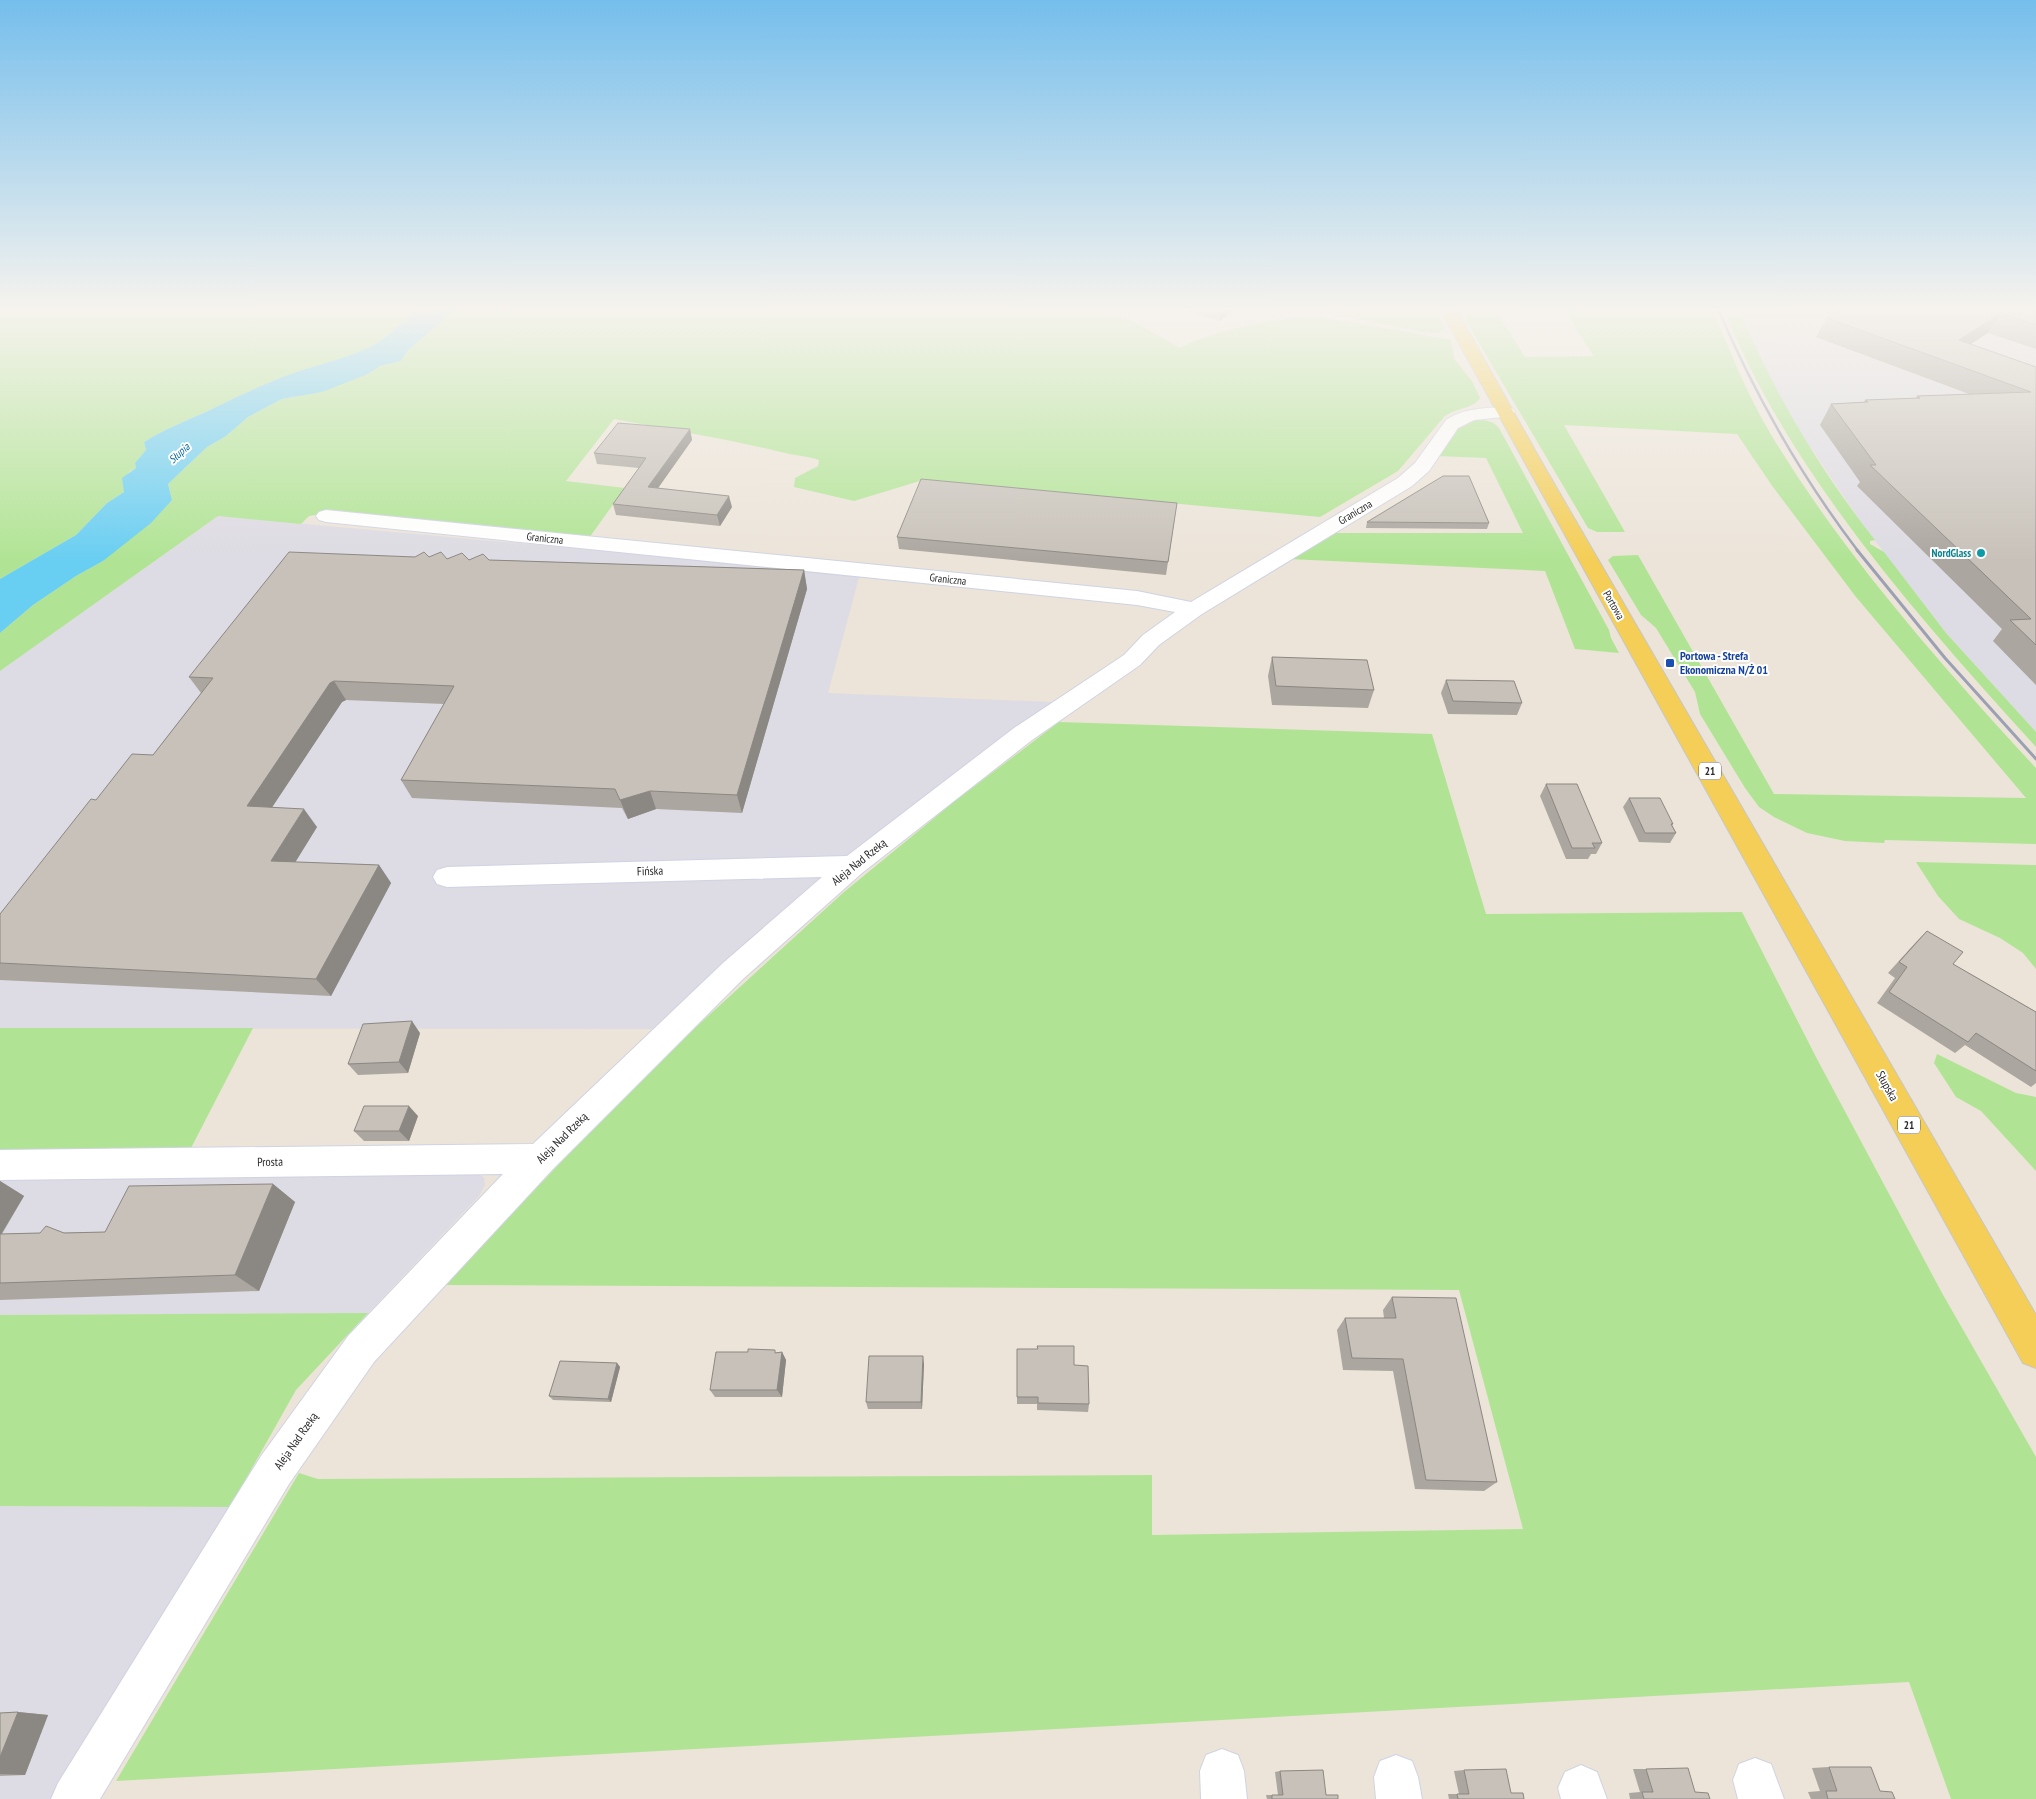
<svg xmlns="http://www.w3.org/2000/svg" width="2036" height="1799" viewBox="0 0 2036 1799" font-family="'PT Sans Narrow',sans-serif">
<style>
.industrial{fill:#dddbe3}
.green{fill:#b0e494}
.water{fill:#68cef2}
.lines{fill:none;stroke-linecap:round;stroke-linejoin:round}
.street-casing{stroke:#cfd3e2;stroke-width:2}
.primary-casing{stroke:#c7c7c7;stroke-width:2}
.street{fill:#fff;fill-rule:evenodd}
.primary{fill:#f4ce56;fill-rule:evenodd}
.rail-far1{stroke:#9ca0b4;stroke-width:2.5}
.rail{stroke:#9ca0b4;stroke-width:3}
.wall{fill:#aba69f}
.shaded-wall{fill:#8b8782}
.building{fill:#c7c1b9;stroke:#8b8782}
.culture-dot{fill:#0f9aa8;stroke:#fff;stroke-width:2}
.transit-dot{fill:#1a4fb4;stroke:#fff;stroke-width:2}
.labels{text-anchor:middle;stroke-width:4;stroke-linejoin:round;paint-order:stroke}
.far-water-label{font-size:11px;font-style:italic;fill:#096a9c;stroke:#fff}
.far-street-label{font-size:11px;fill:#292929;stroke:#fff}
.far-culture-label{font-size:11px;font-weight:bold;fill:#0d838f;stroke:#fff;text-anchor:end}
.shield{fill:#fff;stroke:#696969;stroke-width:1}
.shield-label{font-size:11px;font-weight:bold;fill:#292929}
.transit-label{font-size:12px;font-weight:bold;fill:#164399;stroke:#fff;text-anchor:start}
.street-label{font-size:12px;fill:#292929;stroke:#fff}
</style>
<rect width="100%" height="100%" fill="#ece4d9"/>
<!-- industrial -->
<g class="industrial">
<path d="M1739 309H2036V732L1946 633 1863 525 1794 423 1757 353Z"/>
<path d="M218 516 860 574 828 693 1052 702 977 755 790 906 652 1029 0 1028V671Z"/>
<path d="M479 1174 484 1178 485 1185 479 1196 368 1313 0 1315V1175Z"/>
<path d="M0 1506 230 1507 53 1799H0Z"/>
</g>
<!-- green -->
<g class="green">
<path d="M0 309H420C401 321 388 339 368 348 342 360 312 366 285 376 260 386 237 397 212 409 189 420 166 428 144 442L146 450 135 463 136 468 129 472 124 492 107 503 76 535 0 579Z"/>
<path d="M456 309H1111L1180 348C1211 331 1286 315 1321 317L1451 340 1454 359 1472 381 1480 398C1474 409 1454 408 1444 417L1398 471 1320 517 923 480 854 501 794 487 795 478 818 466 819 460C808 456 797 456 785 453 729 439 671 430 614 419L566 481 625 488 589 538 338 511 309 516 301 524 218 516 0 671V633L33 605 76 576 103 561 172 500 168 484 207 447 226 436 248 417 282 399 300 396 368 374 380 366 401 361 407 351Z"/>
<path d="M1297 309H1436L1445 328 1438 333 1424 332 1325 313Z"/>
<path d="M1563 309H1712C1730 351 1747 394 1770 433 1842 553 1941 665 2036 768V844L1885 840 1884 843 1845 841 1807 833 1774 817 1759 807 1745 788 1700 714 1695 692 1656 628 1641 615 1608 560 1613 556 1638 555 1774 794 2026 798 1856 597 1773 487 1737 434 1564 425 1625 532H1597L1588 528 1465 319 1467 314 1474 312 1496 311 1525 357 1594 356Z"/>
<path d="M1724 309H1739C1773 392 1820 470 1875 540L1870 541V544L1884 552 1946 633 2036 732V747C1920 619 1788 472 1724 309Z"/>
<path d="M1470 420C1481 420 1492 419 1499 428L1609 630 1611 638 1619 653 1575 649 1545 571 1289 559 1334 533H1523L1486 458 1436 456 1458 426Z"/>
<path d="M1059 722 1432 734 1486 914 1742 912 1817 1059 1942 1293 2036 1457V1799H1951L1909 1682 116 1781 299 1473 318 1479 1152 1475V1535L1523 1529 1459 1290 445 1285 565 1158 695 1028 844 892 955 801Z"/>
<path d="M1916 862 2036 865V969L2023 953 2000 938 1959 919 1938 896Z"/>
<path d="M0 1028H253L190 1150 0 1154Z"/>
<path d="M1937 1054 2016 1093 2036 1097V1171L1981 1111 1956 1097 1934 1063Z"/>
<path d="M368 1313 296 1390 230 1507 0 1506V1315Z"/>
</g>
<!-- water -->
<path class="water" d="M420 309H456L407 351 401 361 380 366 368 374 322 392 282 399 248 417 226 436 207 447 168 484 172 500 151 523 103 561 76 576 33 605 0 633V579L76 535 107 503 124 492 122 478 136 468 135 463 146 450 144 442C166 428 189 420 212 409 236 397 260 386 285 376 312 366 341 360 368 348 388 339 401 321 420 309Z"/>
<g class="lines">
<!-- street casing -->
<g class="street-casing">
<g id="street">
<path d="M1506 407 1512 408 1515 412 1512 416 1474 420 1458 428 1429 471 1412 486 1202 614 1159 645 1140 665 1032 740 862 873 743 979 552 1170 374 1362 289 1484 100 1799H51L58 1783 261 1456 348 1336 503 1174 0 1180V1150L533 1144 723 963 822 877 447 887 437 884 433 877 437 870 447 867 847 856 1014 728 1124 655 1143 635 1175 612 1137 605 326 522 319 520 316 516 319 512 326 510 1137 591 1191 602 1398 478 1415 463 1446 420C1464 408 1485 408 1506 407Z"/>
<path d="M1222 1749 1238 1755 1244 1771 1247 1799H1201L1200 1771 1206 1755Z"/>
<path d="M1396 1755 1412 1761 1418 1777 1422 1799H1376L1374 1777 1380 1761Z"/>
<path d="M1755 1758 1771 1764 1784 1799H1738L1733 1780 1739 1764Z"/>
<path d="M1581 1765 1597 1772 1607 1799H1561L1558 1788 1565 1772Z"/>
</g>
</g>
<!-- primary casing -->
<g class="primary-casing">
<path id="primary" d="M1440 309H1456L1541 461 2036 1315V1368L2023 1363Z"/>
</g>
<!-- street -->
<use href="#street" class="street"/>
<!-- primary -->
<use href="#primary" class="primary"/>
<!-- rail-far1 -->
<path class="rail-far1" d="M1718 309C1756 397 1800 475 1858 551"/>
<!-- rail -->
<path class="rail" d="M1857 550 1945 658 2036 759"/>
</g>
<!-- wall -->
<g class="wall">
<path d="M1181 309H1235L1220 321Z"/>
<path d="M2036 309V349L1988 333 1970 344 2036 367V685L1993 641 2002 629 1857 486 1860 482 1820 425 1831 404 1864 402 1865 400 1916 398 1917 396 1969 394 1816 337 1827 318Z"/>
<path d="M690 429 692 440 658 488 732 507 720 526 616 515 613 504 639 468 597 464 594 453Z"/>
<path d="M1177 503 1166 575 899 549 897 537Z"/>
<path d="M1367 522 1489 523 1487 529 1366 528Z"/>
<path d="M429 557 447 559 469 560H489L804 570 807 589 742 813 656 809 628 819 622 808 412 798 401 780 444 704 346 700 342 702 272 807 317 827 295 862 379 865 391 883 331 996 0 980V914L96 800 153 755 201 693 189 677Z"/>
<path d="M1272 657 1374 690 1368 708 1272 705 1268 676Z"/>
<path d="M1446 680 1522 703 1517 715 1448 714 1441 693Z"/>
<path d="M1546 784 1602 843 1596 854H1591L1588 859H1566L1540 796Z"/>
<path d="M1629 798 1673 824 1672 825 1676 833 1670 843 1639 842 1623 807Z"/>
<path d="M1927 931 1953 964 2036 1012V1083L2031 1087 1965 1045 1955 1053 1877 1003 1895 978 1888 973 1916 942Z"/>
<path d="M420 1033 408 1073 358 1075 348 1064Z"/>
<path d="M418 1116 409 1141H364L354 1131Z"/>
<path d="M0 1181 24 1196 2 1234 105 1232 273 1184 295 1202 259 1291 0 1300Z"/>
<path d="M1392 1297 1497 1482 1484 1491 1415 1489 1393 1371 1343 1370 1337 1330 1345 1318H1384L1383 1310Z"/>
<path d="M1017 1349 1074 1365 1089 1404 1088 1412 1037 1410V1404H1017Z"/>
<path d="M782 1352 786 1360 782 1397H715L710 1390 776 1353Z"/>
<path d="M617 1363 620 1367 611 1402 553 1400 549 1396Z"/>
<path d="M924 1364 922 1409H868L866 1402Z"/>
<path d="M18 1712 48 1715 25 1775 0 1776V1713Z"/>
<path d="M1829 1767 1880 1791 1895 1799H1811L1808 1792 1820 1791 1812 1768Z"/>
<path d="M1633 1769H1646L1710 1799H1630L1629 1793 1640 1792Z"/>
<path d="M1464 1770 1511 1793 1524 1799H1449L1448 1794H1459L1454 1771Z"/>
<path d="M1280 1771 1326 1795 1338 1799H1267L1266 1795H1278L1275 1772Z"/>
</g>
<!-- shaded-wall -->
<g class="shaded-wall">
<path d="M1222 309H1235L1220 321Z"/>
<path d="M2001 313 1988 333 1946 360 1959 340Z"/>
<path d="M690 429 692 440 651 498 648 487Z"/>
<path d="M729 496 732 507 720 526 717 515Z"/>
<path d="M804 570 807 589 742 813 737 795Z"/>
<path d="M334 681 346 700 342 702 261 824 247 806 330 683Z"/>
<path d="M650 791 656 809 628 819 620 800Z"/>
<path d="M304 809 317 827 285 879 271 861Z"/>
<path d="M379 865 391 883 331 996 316 979Z"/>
<path d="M412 1021 420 1033 408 1073 399 1062Z"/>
<path d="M409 1106 418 1116 409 1141 399 1131Z"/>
<path d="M0 1181 24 1196 0 1236Z"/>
<path d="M273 1184 295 1202 259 1291 235 1275Z"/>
<path d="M782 1352 786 1360 782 1397 777 1390Z"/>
<path d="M923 1356 924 1364 922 1409 921 1402Z"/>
<path d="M617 1363 620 1367 611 1402 608 1399Z"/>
<path d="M18 1712 48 1715 25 1775 0 1774V1757Z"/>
</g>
<!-- building -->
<g class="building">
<path d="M1841 309H2036V325L2001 313 1959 340 2036 367V645L2010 620 2031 619 1870 465H1876L1831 404 1868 402 1865 400 1920 398 1917 396 2031 392 1827 318Z"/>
<path d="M618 423 690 429 648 487 729 496 717 515 613 504 646 458 594 453Z"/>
<path d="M1443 476H1469L1489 523 1367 522Z"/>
<path d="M921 479 1177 503 1168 562 897 537Z"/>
<path d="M289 552 415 557 424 552 429 557 441 552 447 559 462 553 469 560 483 554 489 560 804 570 737 795 650 791 620 800 615 789 401 780 454 686 334 681 330 683 247 806 304 809 271 861 379 865 316 979 0 963V914L91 799 96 800 132 754 153 755 213 678 189 677Z"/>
<path d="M1272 657 1367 660 1374 690 1276 686Z"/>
<path d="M1446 680 1514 681 1522 703 1453 701Z"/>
<path d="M1546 784H1577L1602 843H1592L1595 848H1572Z"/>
<path d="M1629 798H1660L1673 824H1671L1676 833H1645Z"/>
<path d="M1927 931 1963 952 1953 964 2036 1012V1071L1976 1033 1968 1042 1889 992 1907 967 1899 962Z"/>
<path d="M412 1021 399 1062 348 1064 363 1024Z"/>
<path d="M364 1106H409L399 1131H354Z"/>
<path d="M273 1184 235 1275 0 1283V1234L40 1233 46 1226 64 1233 105 1232 129 1186Z"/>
<path d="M1392 1297 1456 1298 1497 1482 1426 1480 1403 1359 1352 1358 1345 1318H1396Z"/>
<path d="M1037 1346H1074V1365L1088 1366 1089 1404 1038 1403V1397H1017V1349H1038Z"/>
<path d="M748 1349 775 1350V1353L782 1352 777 1390H710L716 1352H748Z"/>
<path d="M869 1356H923L921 1402H866Z"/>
<path d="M560 1361 617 1363 608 1399 549 1396Z"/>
<path d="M18 1712 0 1757V1713Z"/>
<path d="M1829 1767H1871L1880 1791 1892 1792 1895 1799H1828L1826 1791H1837Z"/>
<path d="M1688 1768 1695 1792 1708 1793 1710 1799H1644L1642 1792H1653L1646 1769Z"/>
<path d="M1506 1769 1511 1793H1523L1524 1799H1458L1457 1794H1469L1464 1770Z"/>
<path d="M1323 1770 1326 1795H1338V1799H1272V1795H1283L1280 1771Z"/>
</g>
<!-- sky -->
<linearGradient id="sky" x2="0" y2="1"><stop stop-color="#75beec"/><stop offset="0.55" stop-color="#f6f3ee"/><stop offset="1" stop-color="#f6f3ee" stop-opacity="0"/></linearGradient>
<rect width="2036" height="561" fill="url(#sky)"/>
<!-- markers -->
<circle class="culture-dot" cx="1981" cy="553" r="5"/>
<rect class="transit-dot" x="1665" y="658" width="10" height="10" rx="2.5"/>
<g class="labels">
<!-- far-water labels -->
<g class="far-water-label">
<text transform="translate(179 453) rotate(-42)" y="4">Słupia</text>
</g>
<!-- far-street labels -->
<g class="far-street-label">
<text transform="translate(1355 512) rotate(-31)" y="4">Graniczna</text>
<text transform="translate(545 538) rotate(6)" y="4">Graniczna</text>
<text transform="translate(948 579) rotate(6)" y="4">Graniczna</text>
<text transform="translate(1614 605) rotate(60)" y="4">Portowa</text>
</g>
<!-- far-culture labels -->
<g class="far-culture-label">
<text x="1971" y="557">NordGlass</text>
</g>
<!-- shield labels -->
<g class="shield">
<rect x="1699" y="762.5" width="22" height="17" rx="4"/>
<rect x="1898" y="1116.5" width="22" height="17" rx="4"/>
</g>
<g class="shield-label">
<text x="1710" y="775">21</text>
<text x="1909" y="1129">21</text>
</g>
<!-- transit labels -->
<g class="transit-label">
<text x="1680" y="660">Portowa - Strefa<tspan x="1680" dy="14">Ekonomiczna N/Ż 01</tspan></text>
</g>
<!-- street labels -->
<g class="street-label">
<text transform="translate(859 862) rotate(-39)" y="4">Aleja Nad Rzeką</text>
<text transform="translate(650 871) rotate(-2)" y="4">Fińska</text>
<text transform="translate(1887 1086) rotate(61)" y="4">Słupska</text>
<text transform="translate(562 1138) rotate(-45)" y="4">Aleja Nad Rzeką</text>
<text transform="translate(270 1162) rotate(-1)" y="4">Prosta</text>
<text transform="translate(296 1441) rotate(-55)" y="4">Aleja Nad Rzeką</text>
</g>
</g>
</svg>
